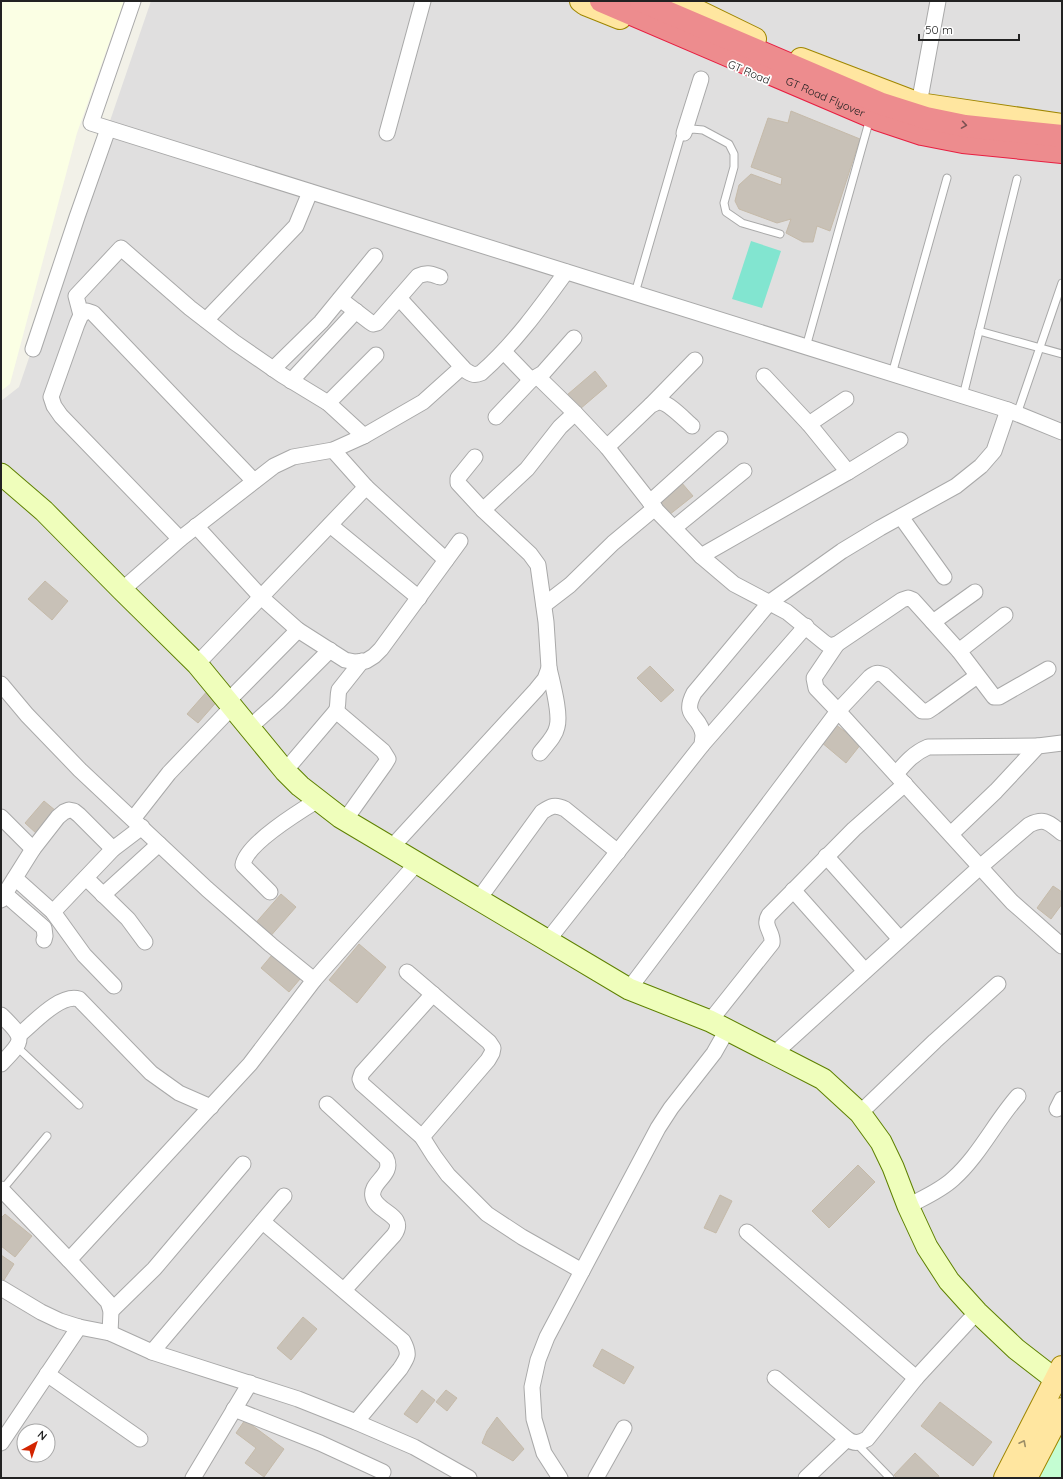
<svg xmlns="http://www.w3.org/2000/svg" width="1063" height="1479" viewBox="0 0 1063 1479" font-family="Quicksand,sans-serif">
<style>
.residential{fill:#e0dfdf;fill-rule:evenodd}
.education{fill:#fbffe4}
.park{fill:#c4fdd2}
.pitch{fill:#82e5d0}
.building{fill:#c8c1b7;stroke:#c5baa9}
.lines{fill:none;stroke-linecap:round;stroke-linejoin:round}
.lane-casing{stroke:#a9a9a9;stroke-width:9}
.street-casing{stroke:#a9a9a9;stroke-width:17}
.secondary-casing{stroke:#5e8100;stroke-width:23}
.primary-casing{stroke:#9f8600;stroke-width:24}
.highway-casing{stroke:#e71f41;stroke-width:24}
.lane{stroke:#fff;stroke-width:7}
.street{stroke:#fff;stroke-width:15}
.secondary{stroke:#effebb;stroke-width:21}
.primary{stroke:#ffe6a0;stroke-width:22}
.highway{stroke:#ed8c8e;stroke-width:22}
.oneway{stroke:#7d5253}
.oneway2{stroke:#9c8e67}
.labels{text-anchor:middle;stroke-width:3.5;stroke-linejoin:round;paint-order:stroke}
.street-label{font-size:11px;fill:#222;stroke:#fff}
</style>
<rect width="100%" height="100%" fill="#f2f1e8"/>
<!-- residential -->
<path class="residential" d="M151 1H1062V1478H1V401L19 387ZM24 1431H48V1455H24Z"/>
<!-- education -->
<path class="education" d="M1 1H124L77 133 10 384 1 391Z"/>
<!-- park -->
<path class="park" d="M1062 1432V1478H1036Z"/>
<!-- pitch -->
<path class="pitch" d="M751 241 781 251 762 308 732 299Z"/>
<!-- building -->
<g class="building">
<path d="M791 111 860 139 830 231 817 226 813 242H803L786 233 791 219 777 223 739 209 735 201 739 185 751 174 781 185 782 178 751 167 768 118 788 123Z"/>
<path d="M595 371 607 386 580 409 567 395Z"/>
<path d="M681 482 693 496 669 515 658 500Z"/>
<path d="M45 581 68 601 52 620 28 599Z"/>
<path d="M650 666 674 690 661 702 637 678Z"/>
<path d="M209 689 220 698 198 723 187 714Z"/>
<path d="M835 724 861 744 846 763 821 742Z"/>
<path d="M44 801 56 811 37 834 25 823Z"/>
<path d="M1053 886 1062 892V904L1051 919 1037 908Z"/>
<path d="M281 894 296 907 268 939 253 926Z"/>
<path d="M359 944 386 967 357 1003 329 980Z"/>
<path d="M272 955 300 979 289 992 261 968Z"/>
<path d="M858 1165 875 1182 829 1228 812 1211Z"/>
<path d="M720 1195 732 1201 716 1233 704 1228Z"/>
<path d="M5 1214 32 1236 15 1257 1 1246V1218Z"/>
<path d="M1 1255 14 1264 4 1280 1 1278Z"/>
<path d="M303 1317 317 1329 291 1360 277 1348Z"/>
<path d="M602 1349 634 1367 624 1384 593 1366Z"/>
<path d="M422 1390 435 1400 417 1423 404 1414Z"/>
<path d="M446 1390 457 1398 447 1411 436 1402Z"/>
<path d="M940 1402 992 1442 973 1466 921 1426Z"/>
<path d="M497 1417 524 1449 513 1461 482 1443 487 1431Z"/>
<path d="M245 1420 284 1449 264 1477 245 1463 256 1448 236 1433Z"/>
<path d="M915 1453 939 1476 938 1478H897L894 1475Z"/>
</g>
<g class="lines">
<!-- lane casing -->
<g class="lane-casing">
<g id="lane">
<path d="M635 293 680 138 684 133 692 129 703 130 729 144 734 154V167L724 203 726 212 742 223 780 234"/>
<path d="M979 331 1062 354"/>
<path d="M806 347 869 122"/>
<path d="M892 374 947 178"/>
<path d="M963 396 1017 179"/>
<path d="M1017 414 1062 283"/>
<path d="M17 1047 79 1105"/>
<path d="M2 1190 47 1136"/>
<path d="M856 1443 890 1478"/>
</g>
</g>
<!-- street casing -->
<g class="street-casing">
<g id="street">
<path d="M133 1 91 123 1008 410 1062 432"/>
<path d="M919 104 938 1"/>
<path d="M387 133 423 1"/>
<path d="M684 133 701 79"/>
<path d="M399 298 465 370C471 374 474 376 481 373 514 344 540 308 566 272"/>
<path d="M340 299 370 322 373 324 377 323 418 276C427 272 431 274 440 277"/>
<path d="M81 315 76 296 121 248 190 308 234 342 282 375 328 403 364 436"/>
<path d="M206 320 296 226 310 192"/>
<path d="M33 349 77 217 108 129"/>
<path d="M504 352 531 380 543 373 574 338"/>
<path d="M273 369 321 322 375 256"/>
<path d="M538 377 575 413"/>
<path d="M291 381 356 311"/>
<path d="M328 403 376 355"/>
<path d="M651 405 695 360"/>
<path d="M496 417 531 380"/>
<path d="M809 424 846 399"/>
<path d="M607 447 651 405C654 404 657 402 660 402 669 403 685 420 692 426"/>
<path d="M333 450 366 487 446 560"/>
<path d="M848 472 900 440"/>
<path d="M650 502 720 439"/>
<path d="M483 510 527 469 560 427 575 413 607 447 657 511 701 556 734 584 787 612 825 643 830 646 837 644 902 600 908 598 913 600 959 651 994 697H999L1048 669"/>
<path d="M901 517 944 577"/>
<path d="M330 525 419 598"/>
<path d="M196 526 261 597 298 630 345 660 355 662 366 661 374 656 381 649 460 541"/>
<path d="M674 528 744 471"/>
<path d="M180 539 61 416 54 406 51 397 77 324 81 315 87 311 93 313 254 481"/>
<path d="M701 556 848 472 809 424 764 376"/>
<path d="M122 590 180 539 274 466 293 457 333 450 364 436 423 402 462 367"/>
<path d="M544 605 570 585 613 543 655 508"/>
<path d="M933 622 975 592"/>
<path d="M837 644 814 678 816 688 838 711 870 677C875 673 878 672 884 675L922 711H928L934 707 977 676"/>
<path d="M959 651 1005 615"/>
<path d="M197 664 366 487"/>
<path d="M1 684 27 715 80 770 207 889 271 945 314 980"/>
<path d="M228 701 298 630"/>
<path d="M336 711 383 751 388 759 385 764 345 820"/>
<path d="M249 728 278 702 330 650"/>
<path d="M702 745 806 626"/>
<path d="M540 753C546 745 555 737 557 727 561 714 552 682 549 668"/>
<path d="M285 771 336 711C339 705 337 698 339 690L362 661"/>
<path d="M896 774C906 762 914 753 928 747L1038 746"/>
<path d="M1 817 33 849"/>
<path d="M133 819 169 773 233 706"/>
<path d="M951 834 996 791 1038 746 1062 743"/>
<path d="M391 848 536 690 545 679 549 668 546 622 538 565 530 554 483 510 458 483V478L475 457"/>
<path d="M826 856 900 939"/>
<path d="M15 878 53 912 84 955 114 986"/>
<path d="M86 878 128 919 145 942"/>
<path d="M793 890 865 971"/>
<path d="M270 892 243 865C246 844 300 811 318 800"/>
<path d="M5 894 44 928 45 936 44 940"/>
<path d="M103 895 159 844"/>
<path d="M1 900 33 849 58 817 64 812 69 810 74 811 79 815 113 849"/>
<path d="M478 900 542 812C551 806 555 804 565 809L618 852"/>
<path d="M53 912 113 849 142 827"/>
<path d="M548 940 702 745C702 742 703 738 703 735 701 715 681 718 694 693L770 602 842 551 880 528 956 486 981 466 994 451 1008 410"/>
<path d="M407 972 489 1042 493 1048 492 1053 488 1060 422 1137"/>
<path d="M629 989 838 711 1012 902 1062 946"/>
<path d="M433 994 362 1073 360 1079 362 1084 422 1137 434 1156 448 1175 487 1214 522 1237 582 1271"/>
<path d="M1 1015C26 1039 24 1040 1 1064"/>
<path d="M710 1021 772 943C774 933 762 926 769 915L854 829 905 784"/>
<path d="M19 1035C33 1024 60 993 79 999L151 1073 179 1093 211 1107"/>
<path d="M775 1053 980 867 1029 825C1045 817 1049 823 1062 833"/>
<path d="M327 1104 386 1158C395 1175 369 1182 373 1197 377 1213 408 1215 394 1235L344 1290"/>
<path d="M1057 1109 1062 1099"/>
<path d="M860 1113 935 1041 998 984"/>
<path d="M1 1189 69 1260"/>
<path d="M908 1206C923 1198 940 1191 953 1179 979 1156 995 1122 1018 1096"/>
<path d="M263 1222 403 1341C410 1354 408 1357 400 1369L356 1422"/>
<path d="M747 1232 916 1378"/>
<path d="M1 1288 41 1312 60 1321 79 1327 110 1333 152 1352 298 1399 356 1422 414 1447 469 1478"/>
<path d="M111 1311 154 1269 243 1164"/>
<path d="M110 1333 111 1311 108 1302 69 1260 250 1064 314 980 417 863"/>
<path d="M152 1352 284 1196"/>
<path d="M47 1374 140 1439"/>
<path d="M775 1378 847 1439C854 1444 859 1443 867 1439L916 1378 977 1312"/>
<path d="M234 1409 320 1443 383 1472"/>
<path d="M1 1443 79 1327"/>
<path d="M193 1478 250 1383"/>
<path d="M560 1478 544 1453 534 1419 532 1387 538 1360 547 1337 658 1128 671 1108 714 1053 727 1030"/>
<path d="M596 1478 624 1428"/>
<path d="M806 1478 847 1439"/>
</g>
</g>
<!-- secondary casing -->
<g class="secondary-casing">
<path id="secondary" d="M1 474 44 511 122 590 197 664 285 771 300 786 340 817 629 989 710 1021 823 1079 860 1113 881 1142 893 1167 908 1206 927 1247 949 1281 977 1312 1016 1349 1056 1380"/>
</g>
<!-- primary casing -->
<g class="primary-casing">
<g id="primary">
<path d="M581 1 585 4 620 18"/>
<path d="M677 1 755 39"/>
<path d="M801 59 919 104 1062 125"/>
<path d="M1005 1478 1062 1367"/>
<path d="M1026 1478 1062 1409"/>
</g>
</g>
<!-- highway casing -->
<g class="highway-casing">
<g id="highway">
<path id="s1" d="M601 1 877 119 922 134 963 142 1062 152"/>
<path d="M641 1 882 104 926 118 965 126 1062 136"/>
</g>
</g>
<!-- lane -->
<use href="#lane" class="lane"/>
<!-- street -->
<use href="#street" class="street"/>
<!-- secondary -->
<use href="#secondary" class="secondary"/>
<!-- primary -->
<use href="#primary" class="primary"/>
<!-- highway -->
<use href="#highway" class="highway"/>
</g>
<!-- one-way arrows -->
<defs><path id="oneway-chevron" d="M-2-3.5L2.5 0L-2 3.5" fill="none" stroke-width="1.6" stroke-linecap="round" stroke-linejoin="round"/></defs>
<use class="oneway" href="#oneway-chevron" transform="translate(964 125) rotate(9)"/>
<use class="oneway2" href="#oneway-chevron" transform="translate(1023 1443) rotate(-63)"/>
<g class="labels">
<!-- street labels -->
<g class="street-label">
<text transform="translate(749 72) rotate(23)" y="4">GT Road</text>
<text dy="4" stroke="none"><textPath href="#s1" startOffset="244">GT Road Flyover</textPath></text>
</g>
</g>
<!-- border -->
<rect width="1063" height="1479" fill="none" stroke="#222222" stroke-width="4"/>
<!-- north arrow -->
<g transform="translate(36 1443) rotate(40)"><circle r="19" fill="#ffffff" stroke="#a7a7a7"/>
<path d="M0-3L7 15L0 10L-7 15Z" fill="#d32400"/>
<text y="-6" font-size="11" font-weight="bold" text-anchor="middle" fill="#222222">N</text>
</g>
<!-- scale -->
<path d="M919 34v6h100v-6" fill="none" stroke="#222222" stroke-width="2"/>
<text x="925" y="34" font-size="12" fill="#222222" stroke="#ffffff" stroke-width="3" paint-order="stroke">50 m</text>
</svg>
